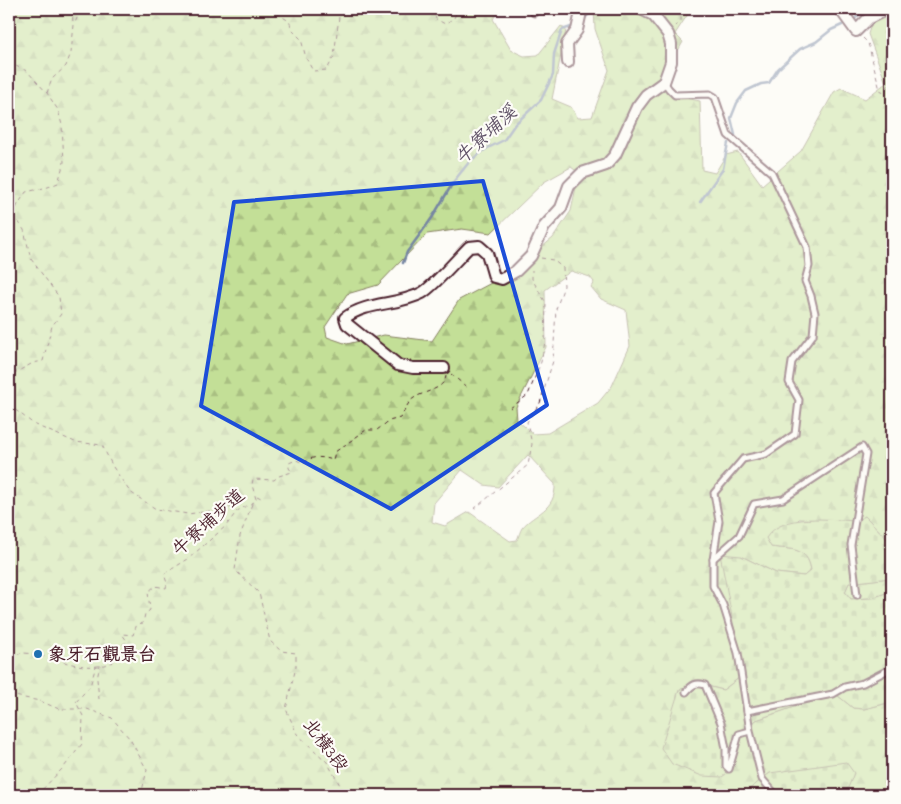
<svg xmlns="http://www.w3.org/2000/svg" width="901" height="804" viewBox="0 0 901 804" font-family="'Indie Flower','LXGW WenKai TC',sans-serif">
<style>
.forest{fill:url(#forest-firs);stroke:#867f61;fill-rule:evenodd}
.cemetery{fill:url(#cemetery-stones);stroke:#867f61}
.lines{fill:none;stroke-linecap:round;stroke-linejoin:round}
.stream{stroke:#7686a2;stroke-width:2.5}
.lane-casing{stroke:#4a1f2b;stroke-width:9}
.street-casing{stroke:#4a1f2b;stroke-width:14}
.path{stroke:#4a1f2b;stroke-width:1;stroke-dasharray:4 4;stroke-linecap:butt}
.lane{stroke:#fdfcf7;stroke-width:5}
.street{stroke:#fdfcf7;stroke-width:10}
.marked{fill:none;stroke:#1d4ed8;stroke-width:4;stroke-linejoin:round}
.poi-dot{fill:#1f6fb2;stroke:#fdfcf7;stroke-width:2}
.labels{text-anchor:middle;stroke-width:4.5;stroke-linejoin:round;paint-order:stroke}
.street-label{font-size:18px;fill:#4a1f2b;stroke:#fdfcf7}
.poi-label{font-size:18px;font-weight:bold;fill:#4a1f2b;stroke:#fdfcf7;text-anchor:start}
.water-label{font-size:19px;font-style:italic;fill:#605267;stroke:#fdfcf7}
</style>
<defs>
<pattern id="forest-firs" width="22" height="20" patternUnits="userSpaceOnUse" patternTransform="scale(1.25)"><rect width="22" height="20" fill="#c3df97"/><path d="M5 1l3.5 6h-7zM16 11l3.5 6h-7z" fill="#a9bf82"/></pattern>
<pattern id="cemetery-stones" width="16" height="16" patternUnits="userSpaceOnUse" patternTransform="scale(1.25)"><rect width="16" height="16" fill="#c3df97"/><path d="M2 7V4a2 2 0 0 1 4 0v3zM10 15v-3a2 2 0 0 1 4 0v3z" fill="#a9bf82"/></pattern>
</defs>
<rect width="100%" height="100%" fill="#fdfcf7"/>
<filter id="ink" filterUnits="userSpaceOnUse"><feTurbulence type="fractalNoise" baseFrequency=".02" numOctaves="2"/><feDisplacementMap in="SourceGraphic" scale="10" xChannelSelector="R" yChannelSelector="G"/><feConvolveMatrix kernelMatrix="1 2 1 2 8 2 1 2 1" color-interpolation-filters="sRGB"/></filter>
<g filter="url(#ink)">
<!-- forest -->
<g class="forest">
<path d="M9 9H500L493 19 511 50 524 56 538 55 561 26 566 30 552 99 571 107 578 118 592 117 609 70 595 29 594 9H689L690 11 675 34 683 42 660 82 674 96 700 101 702 170 715 173 726 155 738 152 762 185 801 151 834 92 841 88 865 99 886 83 868 34 874 15 879 9H892V544L865 516 857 521 799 519 771 547C791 550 807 546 811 570L804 576 776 573 741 556 739 678 723 690 695 683 736 743 756 720 826 696 837 695 853 708 864 709 892 702V795H843L846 793 770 773 742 795H9ZM571 167 579 173 571 211 553 238 512 272 459 300 432 341 384 335 347 344 327 337 325 327 347 294 378 285 427 234 462 229 491 233 544 182ZM571 271 590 277 594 282 591 287 601 299 626 310 630 346 612 386 598 403 548 433 533 434 517 420 516 407 546 347 545 290ZM528 455 555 484C556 511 534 513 522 528 520 531 519 536 517 540L510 541 469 512 445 526 432 522 434 503 462 470 484 485 498 487Z"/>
<path d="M892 571V591L872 598 851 599 845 592 849 583 889 578Z"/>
</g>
<!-- cemetery -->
<g class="cemetery">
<path d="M865 516 892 544V571L890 578 849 583 845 592 851 599 872 598 892 591V702L864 709 853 708 837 695 826 696 756 720 736 743 730 771 722 777 702 776 672 764 661 748 679 690 695 683 723 690 739 678 740 659 720 554 741 556 776 573 804 576 811 570C807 546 791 550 771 547L766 538C783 512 830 520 857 521Z"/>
<path d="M846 762 854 773 846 793 843 795H742L770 773Z"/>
</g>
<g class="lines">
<!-- stream -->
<g class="stream">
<path d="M584 19 594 9"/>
<path d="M854 20 862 11 866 9"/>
<path d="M735 135 731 118 737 103 746 91 761 84 769 83 778 69 800 49 816 42 831 30 842 25"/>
<path d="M700 202 723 169 728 143"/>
<path d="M403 263 407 252 432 218 454 181 470 161 486 149 504 140 515 124 541 100 553 75 554 54 562 30 574 26"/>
</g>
<!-- lane casing -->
<g class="lane-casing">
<g id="lane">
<path d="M534 13 536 9"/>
<path d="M664 82 669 89 675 95 710 94 715 97 728 135 772 173 807 247 809 266 805 281 811 296 815 313 813 335 792 362 789 382 799 400 795 434 766 454 743 459 714 493 719 521 713 560V586L723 605 738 653 750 731 762 779 776 795"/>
<path d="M713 559 739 536 754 504 783 499 862 447 866 454 851 545 857 595"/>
<path d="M686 692C692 685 696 682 705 685L721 723 726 749V766L729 769 739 734 750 731"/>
<path d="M747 711 833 694 845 687 863 683 892 668"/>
</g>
</g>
<!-- street casing -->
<g class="street-casing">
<g id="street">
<path d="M840 9 856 31 869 18 887 9"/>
<path d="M568 62 567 44 577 30 581 12 585 9"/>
<path d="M444 368H413L398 365 347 324 345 318C367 301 397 306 422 293 433 287 459 257 469 247L479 246 487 253 494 277 502 279 516 271 531 256 544 227 561 208 569 186 582 173 606 165 615 155 637 107 646 95 664 82 671 62V44L668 34 653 15 641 9"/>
</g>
</g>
<!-- path -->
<g class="path">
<path d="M72 9 73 23"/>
<path d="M270 9 289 21 293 31 301 39 306 58 313 71 327 70 334 56 340 9"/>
<path d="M432 9 436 19 445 24 454 18 458 9"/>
<path d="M722 9 729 13 742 9"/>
<path d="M675 26 681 21V15L676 9"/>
<path d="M863 38 868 43 880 90 884 92 892 80"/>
<path d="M9 63 27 71 47 93 58 110 62 125 64 162 58 183 48 187 26 192 17 206 9 237"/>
<path d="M47 93 52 79 66 66 71 53 74 25 81 9"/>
<path d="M9 209 16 207"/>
<path d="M451 374 469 389"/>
<path d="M9 379V376L33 363 43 361 52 326 61 314 59 297 31 259 24 230 16 218"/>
<path d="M9 405 35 425 75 442 102 445 113 467 130 492 156 509 188 514 231 508 236 511"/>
<path d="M510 408 528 395 541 362 545 342 546 303 532 279V270"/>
<path d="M257 496 263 499"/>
<path d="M252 504 240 536 235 570 259 593 270 641 281 651 296 653V667L286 709 297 734 327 762 341 787 336 795"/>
<path d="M474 509 528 465 532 444 527 422 540 403 553 361 556 309 564 286 563 268 553 260 541 258"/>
<path d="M9 656C14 657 18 653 24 653 53 655 84 675 113 662L111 654 103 650 124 644 127 641 122 634 133 635 137 624 143 623 145 614 150 610 148 592 155 586 166 588 167 583 164 574 188 559 226 526 237 511 254 502 256 499 252 485 253 479 274 480 279 476 292 472 289 468V463L296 460 304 463C312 455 323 457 333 460L335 452 366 430H377L389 421 400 418C405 412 407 402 414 398 424 391 444 390 446 376"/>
<path d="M9 695 40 701 59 709H87L112 718 130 739 147 770 141 795"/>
<path d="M99 699 97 679 100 665"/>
<path d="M37 795 64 767 82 744 83 716 76 702 90 686 96 666"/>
</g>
<!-- lane -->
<use href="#lane" class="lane"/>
<!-- street -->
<use href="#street" class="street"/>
</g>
</g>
<!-- marked area -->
<path d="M0 0H901V804H0ZM483 181 547 405 391 509 201 406 234 202Z" fill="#fdfcf7" fill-opacity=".55" fill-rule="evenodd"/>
<path class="marked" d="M483 181 547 405 391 509 201 406 234 202Z"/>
<!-- markers -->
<circle class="poi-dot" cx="38" cy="654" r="5"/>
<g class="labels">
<!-- street labels -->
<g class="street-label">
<text transform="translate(208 522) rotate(-42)" y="6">牛寮埔步道</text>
<text transform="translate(326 745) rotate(53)" y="6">北橫3段</text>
</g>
<!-- poi labels -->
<g class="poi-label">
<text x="48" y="660">象牙石觀景台</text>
</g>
<!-- water labels -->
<g class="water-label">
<text transform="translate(485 134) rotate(-43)" y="7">牛寮埔溪</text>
</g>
</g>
<!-- margin -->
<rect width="901" height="804" fill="none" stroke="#fdfcf7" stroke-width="30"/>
<rect x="15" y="15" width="871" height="774" fill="none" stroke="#4a1f2b" stroke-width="2" filter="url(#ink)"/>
</svg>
